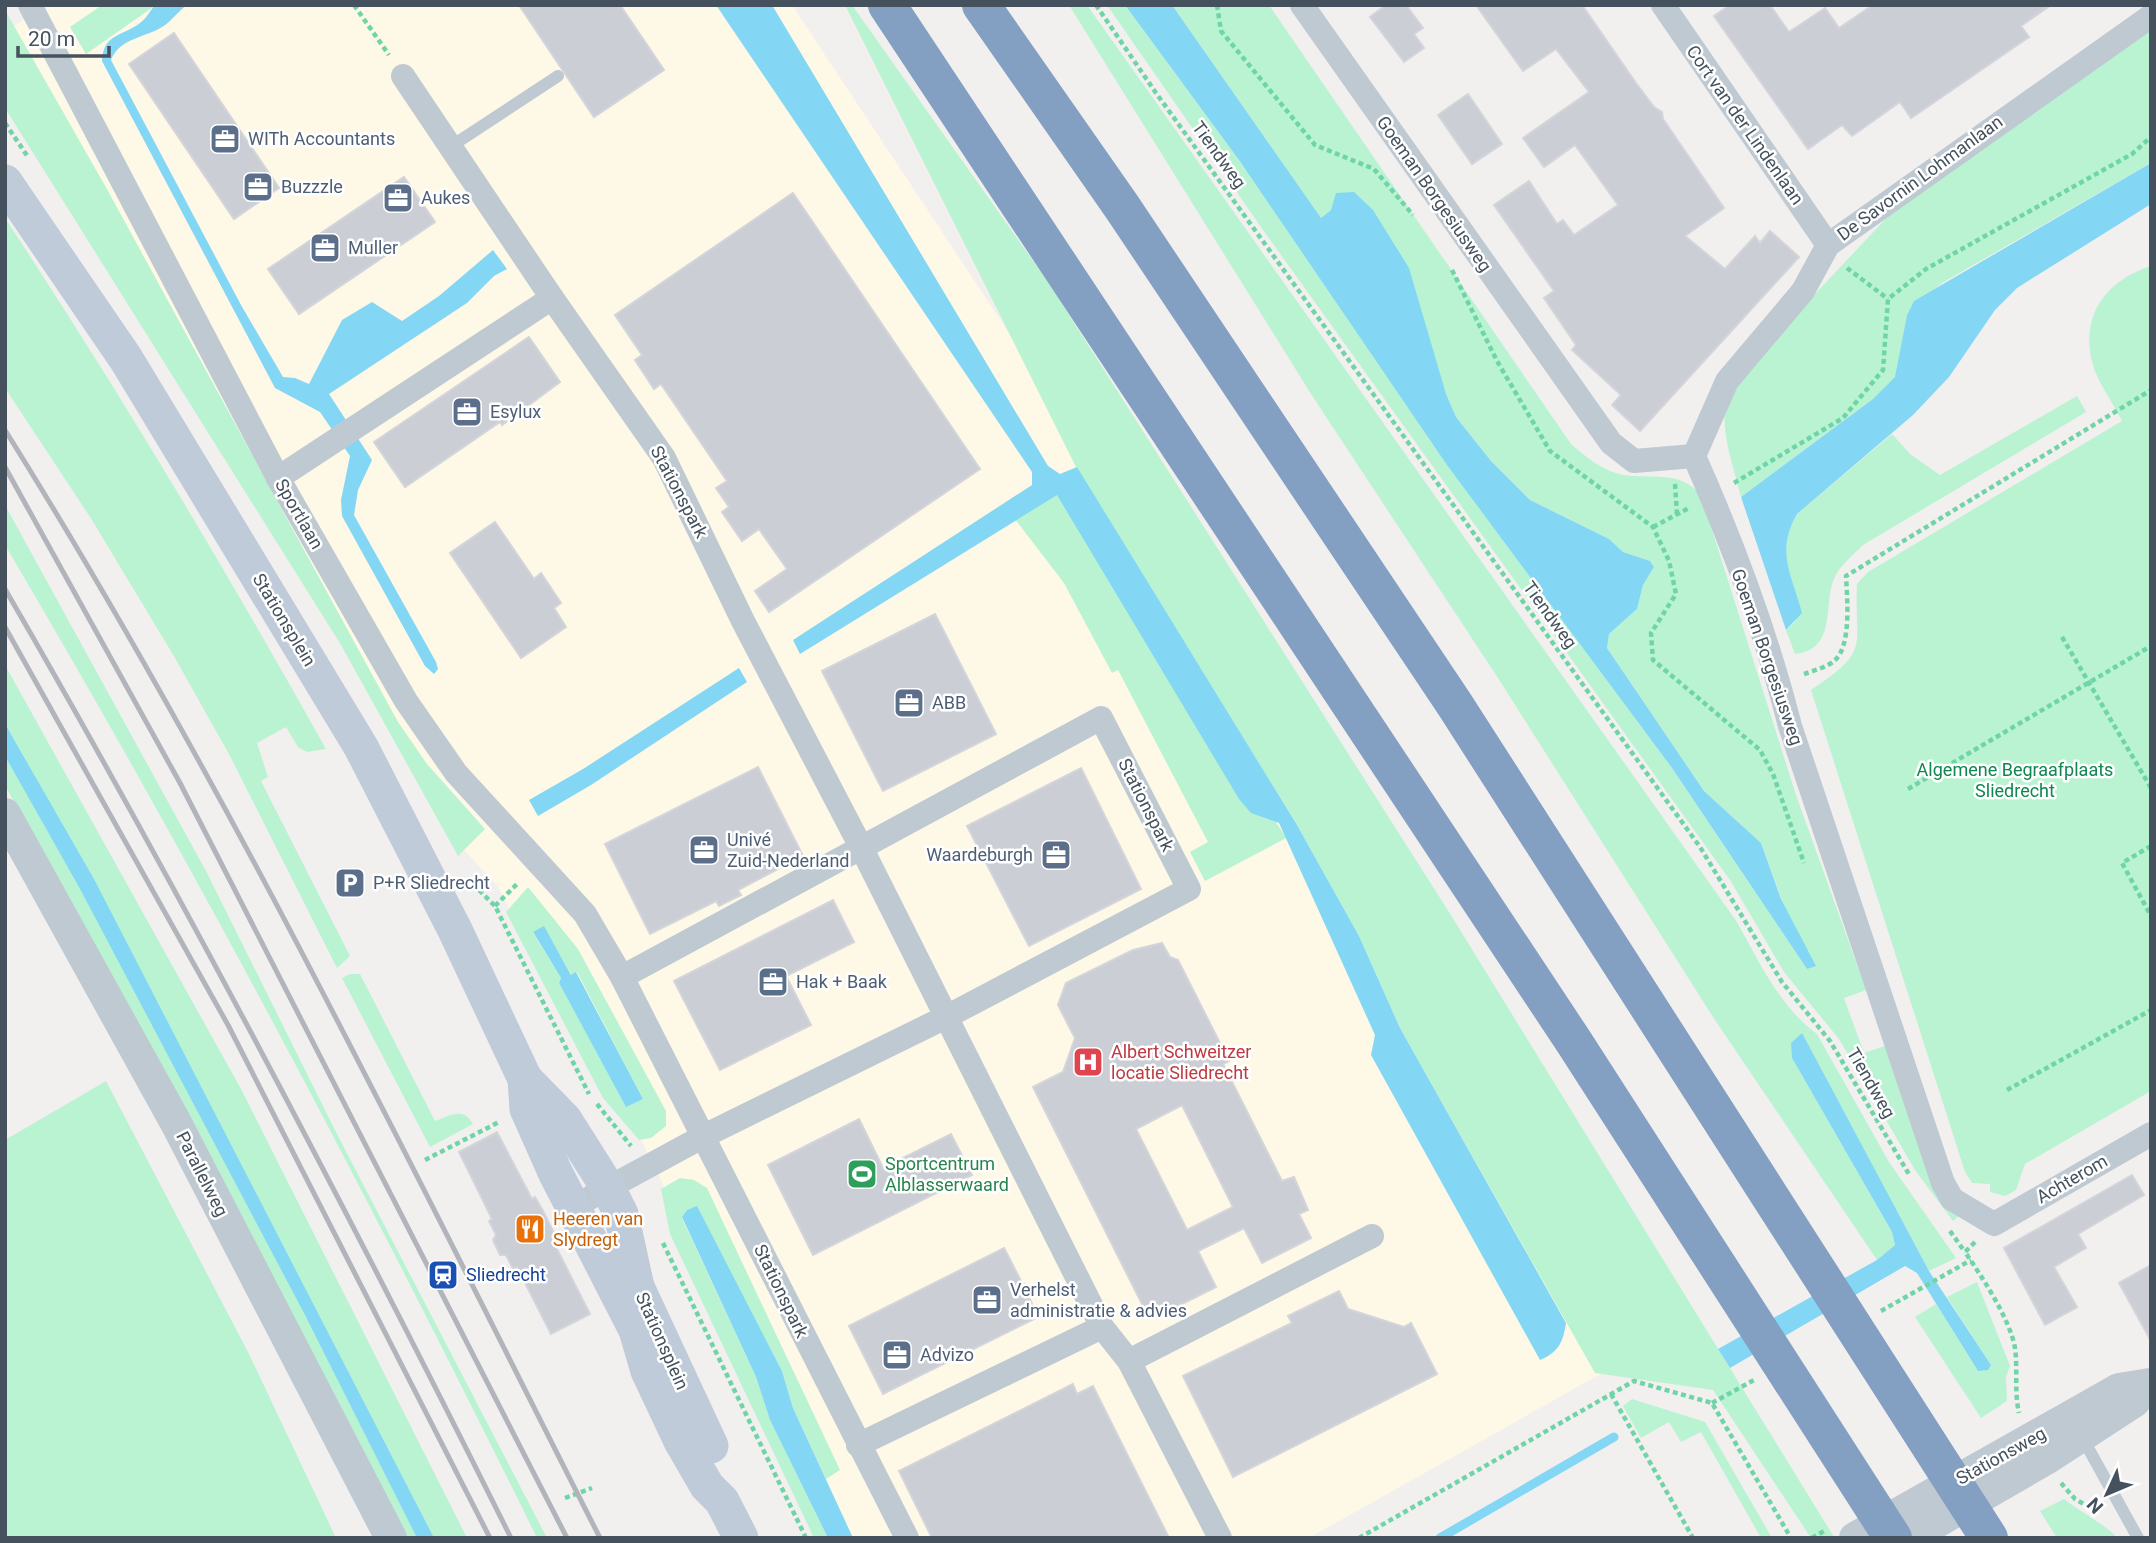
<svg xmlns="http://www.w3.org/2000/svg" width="2156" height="1543" viewBox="0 0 2156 1543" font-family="Roboto,sans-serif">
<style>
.commercial{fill:#fef8e7}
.green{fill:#baf3d2;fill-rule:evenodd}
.water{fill:#83d7f4}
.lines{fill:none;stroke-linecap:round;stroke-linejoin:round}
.stream{stroke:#83d7f4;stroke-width:9}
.building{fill:#cbced4;stroke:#d3d5db;stroke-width:2;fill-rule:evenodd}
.path{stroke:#6fd4a7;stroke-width:4.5;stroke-dasharray:5 3.5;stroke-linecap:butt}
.service{stroke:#bfc9d2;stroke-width:12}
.minor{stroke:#bfc9d2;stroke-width:24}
.tertiary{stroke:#bfc9d2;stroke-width:32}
.secondary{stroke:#c0cbda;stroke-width:35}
.motorway{stroke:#839fc2;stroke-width:38}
.rail{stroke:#b1b4ba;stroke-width:5}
.labels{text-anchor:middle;stroke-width:5;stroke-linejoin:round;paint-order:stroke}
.street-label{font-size:18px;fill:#45525e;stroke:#fff}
.service-label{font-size:18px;fill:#4e5e75;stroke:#fff;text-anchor:start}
.park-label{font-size:18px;fill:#0f8750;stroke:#fff}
.health-label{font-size:18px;fill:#be3a42;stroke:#fff;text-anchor:start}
.leisure-label{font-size:18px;fill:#27864d;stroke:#fff;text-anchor:start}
.food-label{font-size:18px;fill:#c56008;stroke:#fff;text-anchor:start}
.transit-label{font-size:18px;fill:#164399;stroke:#fff;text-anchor:start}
</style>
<rect width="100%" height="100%" fill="#f2efef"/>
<!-- commercial -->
<path class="commercial" d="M45 5H792L1093 460 1636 1354 1309 1538H833L639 1135 608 1096 497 885 459 845 5 32Z"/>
<!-- green -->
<g class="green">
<path d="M102 5H156L86 54 70 27Z"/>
<path d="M845 5H852L1048 282 1449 912 1834 1537 1811 1538 1713 1390 1595 1373 1400 1028 1359 936 1297 825 1076 467Z"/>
<path d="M1069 5H1087L1737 922C1760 963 1779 1006 1817 1034L1889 1162 1956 1258 1929 1271 1801 1033 1792 1058 1892 1232 1895 1245 1877 1260 1713 1017 1498 678 1311 394Z"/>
<path d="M1107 5H1125L1239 160 1447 464 1672 768 1807 969 1761 843 1704 791 1607 648 1609 634 1637 609 1643 585 1654 567 1650 561 1623 552 1609 539 1530 500 1491 461 1456 417 1446 394 1331 210 1321 218 1172 5H1269L1571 444C1586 457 1603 471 1623 475 1652 479 1680 470 1701 495L1796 795 1866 990 1844 998 1864 1053 1885 1046 1961 1214 1953 1221 1915 1170 1839 1039 1784 972 1730 880 1263 230Z"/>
<path d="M5 10 108 191 398 722 427 764 485 829 458 856 341 645 5 108Z"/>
<path d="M2151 27V163L1942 283 1907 315 1896 377 1873 399 1741 497C1732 460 1715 420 1731 383L1911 192Z"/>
<path d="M5 218C119 391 225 568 326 749L307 752 298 747 286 727 257 743 268 777 261 781 350 956 337 968 230 756 175 658 92 520 5 388Z"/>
<path d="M2151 266V1091L2025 1164 2016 1190 2005 1196 1990 1192V1184L1972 1183 1965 1172 1811 690C1872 649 1854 649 1857 584L1868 572 2122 421C2112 400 2095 380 2091 357 2082 312 2109 279 2151 266Z"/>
<path d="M2077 396 2086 412 1863 545C1853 555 1839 566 1834 579 1823 605 1837 650 1795 654L1786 630 1795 622 1798 599 1785 563V548L1788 529 1797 514 1892 434 1910 454 1940 475Z"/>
<path d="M1062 482 1286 838 1205 881 1190 852 1208 842 1118 670 1112 673 1064 583 1011 514Z"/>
<path d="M5 505 206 871 338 1136 547 1538H537C371 1201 196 868 5 545Z"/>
<path d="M5 665 241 1089 467 1538H401L5 785Z"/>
<path d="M528 887 578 949 666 1111V1126L651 1138 639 1140 603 1098 506 912ZM544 927 572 976 577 972 643 1099 626 1106 559 983 561 978 533 933Z"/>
<path d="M350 974H360L435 1121C449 1116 464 1106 473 1124L430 1147 342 978Z"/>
<path d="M106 1081 249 1354 336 1538H5V1140Z"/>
<path d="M680 1178 694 1180 707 1188 840 1470 826 1479 793 1408 782 1371 697 1207 687 1210 682 1218 756 1377 770 1420 828 1538H814L670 1234 661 1189Z"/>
<path d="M1977 1282 2010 1366 2006 1377 2007 1401 1981 1418 1915 1317 1936 1304 1978 1371 1991 1365 1947 1297Z"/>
<path d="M1632 1399 1705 1422 1772 1538H1761L1701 1432 1681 1442 1669 1422 1641 1438 1623 1406Z"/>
<path d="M2064 1499C2076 1509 2112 1529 2117 1538H2057L2040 1511Z"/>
</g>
<!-- water -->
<g class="water">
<path d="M155 5H187C177 12 171 22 162 27 144 38 120 38 111 60L241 305 283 377 295 378 309 384 342 320 372 302 402 321 439 296 493 250 507 269 494 276 467 303 329 394 372 460 358 490 354 515 436 662 438 669 434 674 425 666 342 516 341 500 350 456 320 412 275 388 102 61C103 34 121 37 140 23 146 19 150 11 155 5Z"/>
<path d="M716 5H772L1048 466 1060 474 1077 467 1297 825 1359 936 1400 1028 1566 1323C1563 1342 1559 1352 1540 1360L1371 1055 1375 1035 1279 823 1251 813 1239 799 1057 495 800 654 793 640 1032 485V472Z"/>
<path d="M1125 5H1172L1321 218 1331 210 1336 193 1354 192 1373 210 1409 268 1446 394 1456 417 1491 461 1530 500 1609 539 1623 552 1650 561 1654 567 1643 585 1637 609 1609 634 1607 648 1704 791 1761 843 1781 899 1816 966 1807 969 1672 768 1447 465 1239 160Z"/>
<path d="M2151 163V204L2017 288 1995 310 1949 377 1913 415 1797 514C1775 552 1792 575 1802 613L1786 630 1741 497 1873 399 1895 377 1907 315 1914 301Z"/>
<path d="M739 668 747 682 591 785 538 816 529 800 583 769Z"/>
<path d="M5 724 94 879 434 1538H417L305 1315 79 887 5 756Z"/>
<path d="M544 926 571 975 576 972 643 1099 626 1107 559 983 561 978 533 932Z"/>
<path d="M1802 1033 1929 1271 1991 1365 1988 1370 1978 1371 1917 1273 1905 1266 1730 1368 1718 1349 1877 1260 1895 1245 1892 1232 1792 1058 1791 1043Z"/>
<path d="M697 1206 782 1371 793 1408 853 1538H828L770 1420 756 1377 682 1217 687 1210Z"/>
</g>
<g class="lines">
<!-- stream -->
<path class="stream" d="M1440 1538 1614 1437"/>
</g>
<!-- building -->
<g class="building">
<path d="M519 5H620L664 70 594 117Z"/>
<path d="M1386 5H1406L1423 28 1414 34 1424 48 1404 62 1370 17Z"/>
<path d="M1476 5H1582L1636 83 1654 107 1662 112 1663 119 1724 208 1685 236 1725 269 1755 236 1760 243 1770 231 1799 257 1640 431 1612 405 1621 395 1572 350 1576 345 1544 298 1554 291 1494 205 1529 181 1557 224 1563 220 1574 235 1618 205 1575 145 1544 167 1523 138 1589 92 1556 49 1523 71Z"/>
<path d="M1730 5H1770L1789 32 1825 8 1839 28 1873 5H2051L2021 26 2029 37 1911 118 1900 102 1852 136 1842 125 1808 149 1714 16Z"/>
<path d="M174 33 279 188 234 219 129 64Z"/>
<path d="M1468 94 1502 144 1472 164 1438 115Z"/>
<path d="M404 177 435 222 299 314 268 269Z"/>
<path d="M793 193 980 469 769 612 755 591 787 569 759 529 742 541 722 512 729 507 716 488 727 481 661 384 654 389 635 360 642 355 615 315Z"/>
<path d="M529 337 560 382 502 425 500 422 405 487 374 442Z"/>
<path d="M495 522 534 579 541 573 561 603 554 608 566 627 521 658 450 553Z"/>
<path d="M935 614 996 734 883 791 822 671Z"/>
<path d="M758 767 803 856 738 890 741 895 719 906 716 901 650 934 605 844Z"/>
<path d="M1081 768 1141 889 1029 946 967 826Z"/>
<path d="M833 900 854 942 786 976 811 1025 720 1070 674 981Z"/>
<path d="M1162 943 1170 957 1178 960 1229 1061 1223 1064 1282 1181 1294 1177 1308 1210 1299 1214 1311 1238 1262 1263 1244 1228 1198 1251 1216 1287 1156 1317 1147 1314 1033 1087 1063 1072 1075 1038 1058 1005 1066 983 1133 950ZM1182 1105 1233 1207 1187 1230 1136 1129Z"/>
<path d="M859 1119 883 1168 951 1134 972 1175 813 1255 768 1165Z"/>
<path d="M497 1132 532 1199 535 1197 543 1211 560 1245 556 1247 590 1314 551 1334 517 1267 513 1269 506 1255H500L493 1240 496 1235 489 1221 492 1219 459 1152Z"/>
<path d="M2132 1175 2144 1195 2078 1234 2086 1248 2054 1267 2077 1307 2045 1325 2004 1248Z"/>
<path d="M1004 1248 1022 1283 1029 1286 1027 1293 1038 1317 883 1394 849 1326Z"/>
<path d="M2151 1265V1341L2119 1283Z"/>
<path d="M1339 1291 1348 1309 1404 1327 1411 1323 1437 1374 1233 1477 1183 1376 1292 1323 1288 1316Z"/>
<path d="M1073 1384 1077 1394 1093 1386 1169 1538H932L899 1471Z"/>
</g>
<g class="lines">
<!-- path -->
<g class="path">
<path d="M354 5 389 55"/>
<path d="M1096 5 1156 93 1700 847 1782 982 1830 1041 1910 1176"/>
<path d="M1217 5 1221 31 1315 145 1374 169 1413 215"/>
<path d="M5 123 28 157"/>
<path d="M1847 268 1888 299"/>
<path d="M1452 270 1497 361 1550 451 1653 527 1669 561 1676 594 1651 633 1653 660 1760 750 1773 774 1804 863"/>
<path d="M1734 483 1843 418 1883 370 1888 299 1926 269 2132 154 2151 137"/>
<path d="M1675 484 1677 515"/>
<path d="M1653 527 1689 508"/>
<path d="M2062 637 2151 788"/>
<path d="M1804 674C1813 671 1827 667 1834 661 1852 647 1847 597 1846 576L2151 390"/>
<path d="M1908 789 2151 646"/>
<path d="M2151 846 2122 863 2151 916"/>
<path d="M467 878 495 906 589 1094"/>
<path d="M495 906 519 882"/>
<path d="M2007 1090 2151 1010"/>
<path d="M597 1104 631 1146"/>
<path d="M425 1160 499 1122"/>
<path d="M1950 1231 1965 1252"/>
<path d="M1975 1242 1965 1252C1982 1277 2010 1319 2015 1348 2018 1369 2014 1391 2019 1413"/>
<path d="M663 1243 806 1538"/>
<path d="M1881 1311 1971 1260"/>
<path d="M1611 1394 1693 1538"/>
<path d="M1712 1403 1754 1380"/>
<path d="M2061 1483 2075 1499 2098 1512"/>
<path d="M565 1498 592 1488"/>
<path d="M1359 1538 1634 1381 1712 1403 1791 1538"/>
<path d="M1812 1538 1826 1530"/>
</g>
<!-- service -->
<g class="service">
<path d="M450 147 558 76"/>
<path d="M2082 1437 2138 1538"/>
</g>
<!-- minor -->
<g class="minor">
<path d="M30 5 278 478 406 701 456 773 585 914 622 977 907 1538"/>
<path d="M1302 5 1611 443 1634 461 1694 456C1732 542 1767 635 1790 726L1943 1183 1952 1199 1994 1224 2151 1134"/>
<path d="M1663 5 1828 245"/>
<path d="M403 76 552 298"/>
<path d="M1694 456 1727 381 1803 291 1828 245 2151 16"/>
<path d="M278 478 552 298 664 458 743 621 862 849 1102 1327 1129 1361 1220 1538"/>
<path d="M573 1207 704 1136 946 1017 1189 889 1101 718 622 977"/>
<path d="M1129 1361 1372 1236"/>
<path d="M858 1445 1102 1327"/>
</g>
<!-- tertiary -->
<g class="tertiary">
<path d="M5 814 176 1123 391 1538"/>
<path d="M1855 1538 2119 1389 2150 1384"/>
<path d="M1909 1538 2046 1459 2135 1401"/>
</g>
<!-- secondary -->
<g class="secondary">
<path d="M5 182 126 359 361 747 455 930 525 1079 527 1109 555 1172 636 1330 648 1371 681 1441 707 1486 722 1501 741 1538"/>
<path d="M525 1079 565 1120 608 1188 621 1214 637 1287 711 1446"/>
</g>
<!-- motorway -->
<g class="motorway">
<path d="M887 5 1574 1042 1893 1538"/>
<path d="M981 5 1122 207 1455 705 1989 1538"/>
</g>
<!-- rail -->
<g class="rail">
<path d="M5 430C228 786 410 1164 600 1538"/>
<path d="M5 467 180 783 567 1538"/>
<path d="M5 589C185 899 351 1217 511 1538"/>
<path d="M5 627 228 1025 490 1538"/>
</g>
</g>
<!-- icons -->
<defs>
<g id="office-square" transform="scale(1.575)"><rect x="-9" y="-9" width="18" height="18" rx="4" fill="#5c6f8a" stroke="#fff"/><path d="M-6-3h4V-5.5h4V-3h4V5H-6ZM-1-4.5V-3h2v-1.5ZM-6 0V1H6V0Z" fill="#fff"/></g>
<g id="parking-square" transform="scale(1.575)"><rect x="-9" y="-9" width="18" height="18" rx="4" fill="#5c6f8a" stroke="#fff"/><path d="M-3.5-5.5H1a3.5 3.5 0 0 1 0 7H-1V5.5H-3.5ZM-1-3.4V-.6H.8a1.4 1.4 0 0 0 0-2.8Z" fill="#fff"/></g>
<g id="hospital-square" transform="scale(1.575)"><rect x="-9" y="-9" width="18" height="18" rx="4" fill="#e0444e" stroke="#fff"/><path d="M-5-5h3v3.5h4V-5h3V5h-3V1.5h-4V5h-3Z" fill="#fff"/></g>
<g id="stadium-square" transform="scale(1.575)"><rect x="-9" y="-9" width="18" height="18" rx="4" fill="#2e9e5b" stroke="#fff"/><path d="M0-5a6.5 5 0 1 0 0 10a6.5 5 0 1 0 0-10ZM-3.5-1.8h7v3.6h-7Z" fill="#fff"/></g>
<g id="restaurant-square" transform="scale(1.575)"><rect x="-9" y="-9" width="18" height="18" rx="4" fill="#e8710a" stroke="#fff"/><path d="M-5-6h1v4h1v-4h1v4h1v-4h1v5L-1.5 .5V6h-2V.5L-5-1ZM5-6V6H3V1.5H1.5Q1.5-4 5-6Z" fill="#fff"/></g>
<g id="station-square" transform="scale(1.575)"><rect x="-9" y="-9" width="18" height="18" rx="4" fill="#1a4fb4" stroke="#fff"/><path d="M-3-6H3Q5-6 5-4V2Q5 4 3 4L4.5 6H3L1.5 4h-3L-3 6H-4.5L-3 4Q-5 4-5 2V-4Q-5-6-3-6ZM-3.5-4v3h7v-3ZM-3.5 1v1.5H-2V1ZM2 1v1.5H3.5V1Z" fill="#fff"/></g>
</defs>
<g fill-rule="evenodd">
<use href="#office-square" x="225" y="139"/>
<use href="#office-square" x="258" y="187"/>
<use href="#office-square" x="398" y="198"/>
<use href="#office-square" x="325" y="248"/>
<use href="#office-square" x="467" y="412"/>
<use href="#office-square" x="909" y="703"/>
<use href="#office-square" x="704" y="850"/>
<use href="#office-square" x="1056" y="855"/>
<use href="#parking-square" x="350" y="883"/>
<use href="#office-square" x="773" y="982"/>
<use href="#hospital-square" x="1088" y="1062"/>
<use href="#stadium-square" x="862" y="1174"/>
<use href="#restaurant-square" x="530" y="1229"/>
<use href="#station-square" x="443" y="1275"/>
<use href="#office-square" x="987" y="1300"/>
<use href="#office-square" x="897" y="1355"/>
</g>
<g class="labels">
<!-- street labels -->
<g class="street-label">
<text transform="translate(1745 125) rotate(55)" y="6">Cort van der Lindenlaan</text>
<text transform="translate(1219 155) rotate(54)" y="6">Tiendweg</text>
<text transform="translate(1920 178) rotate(-36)" y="6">De Savornin Lohmanlaan</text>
<text transform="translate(1434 194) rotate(55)" y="6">Goeman Borgesiusweg</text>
<text transform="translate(679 492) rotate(62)" y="6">Stationspark</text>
<text transform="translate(299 514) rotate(60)" y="6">Sportlaan</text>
<text transform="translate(1550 615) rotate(54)" y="6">Tiendweg</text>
<text transform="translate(284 620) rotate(59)" y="6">Stationsplein</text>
<text transform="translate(1767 657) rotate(71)" y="6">Goeman Borgesiusweg</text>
<text transform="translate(1146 805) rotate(63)" y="6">Stationspark</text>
<text transform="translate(1871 1083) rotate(60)" y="6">Tiendweg</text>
<text transform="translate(202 1174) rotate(63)" y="6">Parallelweg</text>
<text transform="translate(2072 1179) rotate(-30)" y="6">Achterom</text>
<text transform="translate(781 1291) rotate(64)" y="6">Stationspark</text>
<text transform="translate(662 1341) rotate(66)" y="6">Stationsplein</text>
<text transform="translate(2001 1456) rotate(-29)" y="6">Stationsweg</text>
</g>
<!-- service labels -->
<g class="service-label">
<text x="248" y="145">WITh Accountants</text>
<text x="281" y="193">Buzzzle</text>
<text x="421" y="204">Aukes</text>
<text x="348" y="254">Muller</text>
<text x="490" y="418">Esylux</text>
<text x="932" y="709">ABB</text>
<text x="727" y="846">Univé<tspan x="727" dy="21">Zuid-Nederland</tspan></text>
<text x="1033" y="861" text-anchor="end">Waardeburgh</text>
<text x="373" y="889">P+R Sliedrecht</text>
<text x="796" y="988">Hak + Baak</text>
<text x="1010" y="1296">Verhelst<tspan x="1010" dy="21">administratie &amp; advies</tspan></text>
<text x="920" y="1361">Advizo</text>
</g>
<!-- park labels -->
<g class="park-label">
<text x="2015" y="776">Algemene Begraafplaats<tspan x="2015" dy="21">Sliedrecht</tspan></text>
</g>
<!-- health labels -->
<g class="health-label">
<text x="1111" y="1058">Albert Schweitzer<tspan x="1111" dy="21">locatie Sliedrecht</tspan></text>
</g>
<!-- leisure labels -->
<g class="leisure-label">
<text x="885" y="1170">Sportcentrum<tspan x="885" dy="21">Alblasserwaard</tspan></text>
</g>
<!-- food labels -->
<g class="food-label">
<text x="553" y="1225">Heeren van<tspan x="553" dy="21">Slydregt</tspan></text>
</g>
<!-- transit labels -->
<g class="transit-label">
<text x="466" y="1281">Sliedrecht</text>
</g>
</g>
<!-- border -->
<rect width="2156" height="1543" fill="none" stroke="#45525e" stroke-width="14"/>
<!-- north arrow -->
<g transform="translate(2107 1494) rotate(226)" stroke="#ffffff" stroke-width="5" paint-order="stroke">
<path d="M0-5L12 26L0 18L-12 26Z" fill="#45525e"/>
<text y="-10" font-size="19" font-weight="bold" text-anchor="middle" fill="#45525e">N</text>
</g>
<!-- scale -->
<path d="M18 46v10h91v-10" fill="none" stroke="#45525e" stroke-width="3.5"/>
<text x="28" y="46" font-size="21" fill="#45525e" stroke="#ffffff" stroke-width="5" paint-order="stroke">20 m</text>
</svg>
